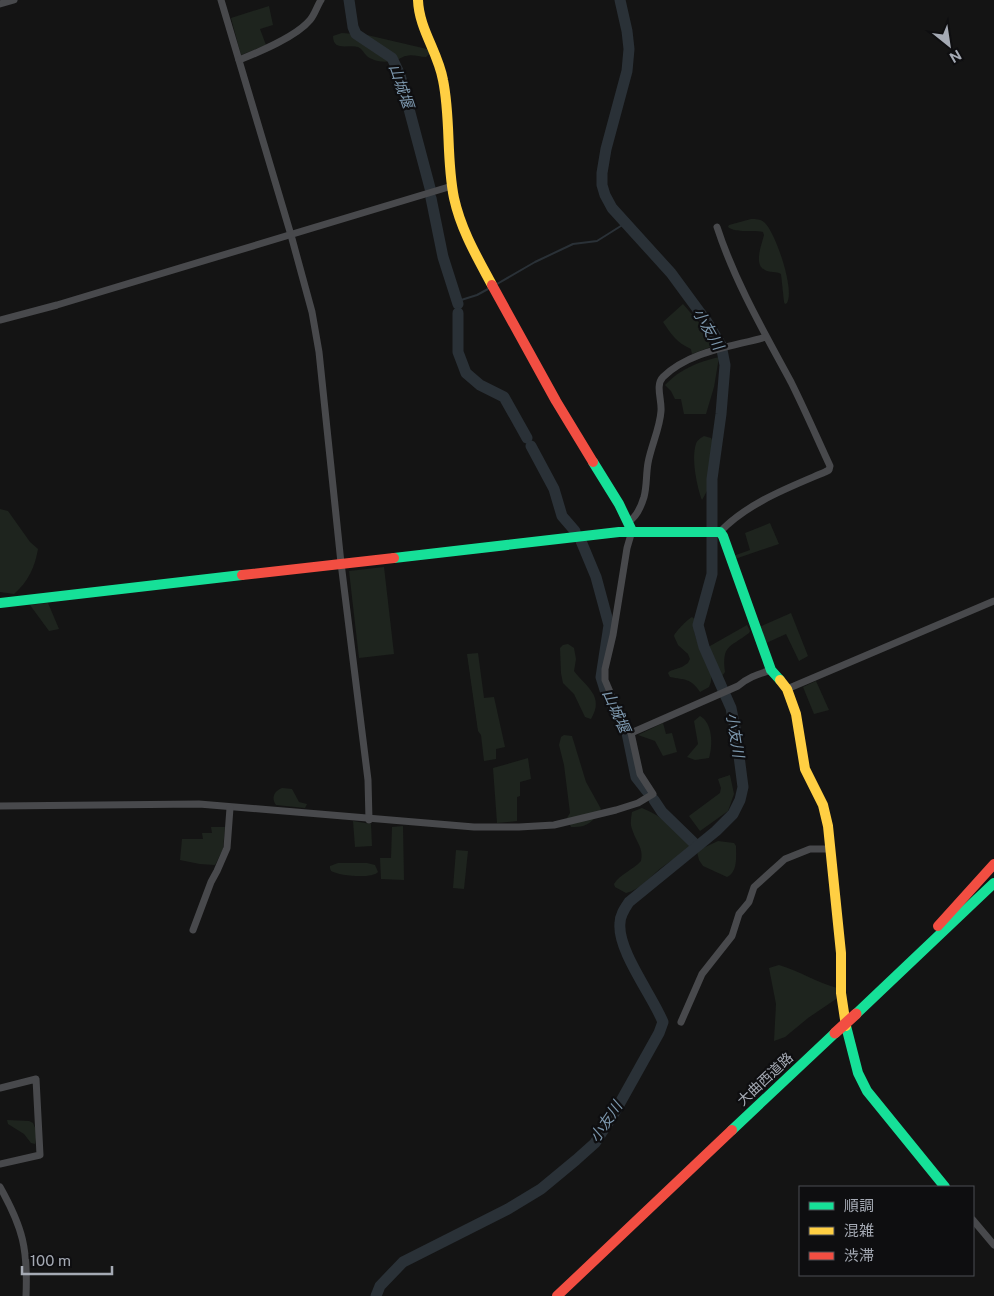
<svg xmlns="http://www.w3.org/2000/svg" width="994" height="1296" viewBox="0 0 994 1296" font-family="'Public Sans','Noto Sans JP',sans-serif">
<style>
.green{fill:#1e241e}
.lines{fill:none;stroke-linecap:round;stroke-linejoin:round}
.stream{stroke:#2a3137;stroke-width:2}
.river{stroke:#2a3137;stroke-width:11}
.street{stroke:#48494c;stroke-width:7}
.fast{stroke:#16e098;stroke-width:10}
.slow{stroke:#ffcf43;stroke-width:10}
.jam{stroke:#f24e42;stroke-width:10}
.jam-bridge{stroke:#f24e42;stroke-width:11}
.labels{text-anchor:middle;stroke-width:4.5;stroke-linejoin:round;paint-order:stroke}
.street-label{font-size:14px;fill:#a5aab4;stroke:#0e0e10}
.water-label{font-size:15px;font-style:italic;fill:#7d98ae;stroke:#0e0e10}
</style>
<rect width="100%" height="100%" fill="#141414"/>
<!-- green -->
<g class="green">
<path d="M269 6 273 25 260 29 266 45 241 55 231 18Z"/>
<path d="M342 33 367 35 427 49 430 53 426 57C419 57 412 54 406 56 404 56 401 58 399 59 391 62 380 63 372 59 365 57 364 50 358 47 349 44 333 52 333 36Z"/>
<path d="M751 219C756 219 761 219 765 223 776 234 795 290 787 303L785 304 784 302 781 274C776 271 770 273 765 270 753 265 762 244 764 235L763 232C752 229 737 234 728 227L729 225Z"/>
<path d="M683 304 701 325 713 346 692 354 691 349C677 343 671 334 663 322Z"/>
<path d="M719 357 714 387 706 414H684L681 399H675L671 391 665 385C680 369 698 362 719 357Z"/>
<path d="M704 436 711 438 713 442 707 491 702 500C697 487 691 458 696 444 697 440 701 438 704 436Z"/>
<path d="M0 509 8 511 30 542 38 549C35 567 28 582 14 594L0 592Z"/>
<path d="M770 523 779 544 735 559 733 556 750 550 745 533Z"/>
<path d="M384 567 394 654 359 658 349 571Z"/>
<path d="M48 603 59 629 49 631 30 605Z"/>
<path d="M791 613 808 656 799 661 786 634 764 644 757 628Z"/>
<path d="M692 617 696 620C686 642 721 664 709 687L700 692C691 678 685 680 670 677L668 673 670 671 682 667 688 663 690 659 688 654 678 645 674 636C675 632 688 619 692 617Z"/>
<path d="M747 625 750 631 749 633C729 648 722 645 725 672L722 676C717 668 707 656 710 646Z"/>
<path d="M568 644 574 648 576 659 574 671C586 687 605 696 591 719L585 717 574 694 563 683 561 673 560 648 563 645Z"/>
<path d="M478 653 484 698 494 697 505 747 496 749V759L484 761 481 735 478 731 467 654Z"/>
<path d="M816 681 829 710 814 714 803 687Z"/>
<path d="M700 716C713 723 713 746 709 758L695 760 687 757 698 744 694 721Z"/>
<path d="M663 723 666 734 672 733 677 752 663 756 655 741 638 735Z"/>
<path d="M564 735 572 736 586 782 601 809C593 822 587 828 571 827L567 818 570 813 564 765 559 745 561 737Z"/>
<path d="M528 758 531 779 520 782V796L517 797V821L497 823 493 768Z"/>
<path d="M730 775 734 794 728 811 700 831 689 816 720 793 721 788 718 779Z"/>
<path d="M282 788 292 789 299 802 307 804 305 808 276 805C271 798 274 791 282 788Z"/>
<path d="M642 808C660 815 677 830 690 843V847C680 855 670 861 661 868 650 877 640 890 626 893L615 887 614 884C620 874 633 870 641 861 644 848 636 842 632 829 630 824 631 818 632 812Z"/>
<path d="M353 821 371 824 372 846 355 847Z"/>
<path d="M403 826 404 880 381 879 380 858H391L392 827Z"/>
<path d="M211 827H225L223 849 215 865 200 864 180 860 182 839H203L202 833H212Z"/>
<path d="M718 841 734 843 736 846C736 857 738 872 727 877L703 866 699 860 697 852 701 849Z"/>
<path d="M456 850 468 851 464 889 453 888Z"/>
<path d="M338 863H367L375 865 378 872C372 879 340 876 331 871L330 868V866Z"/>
<path d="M779 965C799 971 816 982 837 988L836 999 808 1018 785 1037 774 1041 776 1004 769 968Z"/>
<path d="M7 1120 29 1121 33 1123 37 1132 35 1144 31 1143 24 1134 8 1124Z"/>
</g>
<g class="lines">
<!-- stream -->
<g class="stream">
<path d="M497 284 535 262 573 244 597 241 624 224"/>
<path d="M458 301 477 295 488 289"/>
</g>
<!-- river -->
<g class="river">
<path d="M349 0 353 27 356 34 392 58 400 75 430 188"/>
<path d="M431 198 443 257 458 304"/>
<path d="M458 313V352L466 373 480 385 504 397 527 438"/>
<path d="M531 446 554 489 562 516 575 531"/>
<path d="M581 541 596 577 609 625 601 677 606 693 627 733 636 777 647 791"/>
<path d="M654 800 662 812 697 846"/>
<path d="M376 1296 380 1286 403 1262 508 1209 541 1189 576 1160 595 1143 616 1110 659 1033 663 1022C652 995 617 950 620 923 620 915 625 908 629 902L716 831 733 814 740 800 743 787 736 733 731 708 704 647 698 625 712 574V479L721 414 725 365 721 345 707 322 671 273 612 208 605 195 602 185V173L606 149 627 71 629 49 627 31 620 0"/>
</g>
<!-- street -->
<g class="street">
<path d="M221 0 291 235 312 312 319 352 341 563 368 780 369 820"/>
<path d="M0 4 14 0"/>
<path d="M239 60C259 52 296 37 310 20 315 14 317 6 321 0"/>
<path d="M717 227C735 282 764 332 791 382 805 410 817 438 830 466L829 470 825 472C790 487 747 503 720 532"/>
<path d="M0 320 57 305 452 186"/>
<path d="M628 522C637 517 641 507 644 497 647 486 646 474 648 463 651 446 660 428 661 411 662 400 655 385 663 377 690 351 731 347 766 337"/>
<path d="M787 689 994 601"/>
<path d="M631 733 738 686C748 677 759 674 771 670"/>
<path d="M0 806 199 804 474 827H519L554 825 616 810 638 803 653 794 640 774 631 733 616 706 605 680V669L613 635 627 548 632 531"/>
<path d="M193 930 211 882 217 871 227 848 230 808"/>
<path d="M681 1022 702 974 732 936 739 914 749 902 754 887 785 859 810 849H829"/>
<path d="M0 1088 36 1079 40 1155 0 1164"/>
<path d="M0 1187C23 1228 28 1249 26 1296"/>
<path d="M973 1220 994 1245"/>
</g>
<!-- fast -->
<g class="fast">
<path d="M593 462 619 504 632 531"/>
<path d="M394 558 619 532H720L723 536 771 670 780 680"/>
<path d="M0 603 242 575"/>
<path d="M856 1014 994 883"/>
<path d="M846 1026 858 1073 867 1091 945 1187"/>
<path d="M732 1130 835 1033"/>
</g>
<!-- slow -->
<g class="slow">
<path d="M418 0C419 29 438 52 443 80 451 119 446 159 454 198 461 230 477 257 492 285"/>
<path d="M780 680 787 689 796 714 805 769 823 805 828 826 841 953V993L846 1026"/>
</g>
<!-- jam -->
<g class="jam">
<path d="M492 285 556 401 593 462"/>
<path d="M242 575 394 558"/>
<path d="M938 926 994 864"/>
<path d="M557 1296 732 1130"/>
</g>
<!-- jam-bridge -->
<path class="jam-bridge" d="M835 1033 856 1014"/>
</g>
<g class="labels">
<!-- street labels -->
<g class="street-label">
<text transform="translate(765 1079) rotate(-43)" y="5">大曲西道路</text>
</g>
<!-- water labels -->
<g class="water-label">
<text transform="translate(401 86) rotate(71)" y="5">山城堰</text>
<text transform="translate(708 329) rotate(60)" y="5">小友川</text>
<text transform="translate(616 711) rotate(66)" y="5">山城堰</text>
<text transform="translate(735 735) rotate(81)" y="5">小友川</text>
<text transform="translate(606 1122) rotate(-56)" y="5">小友川</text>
</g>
</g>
<!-- legend -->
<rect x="799" y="1186" width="175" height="90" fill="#0e0e10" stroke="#4a4c52"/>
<rect x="809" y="1202" width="25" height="8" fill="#16e098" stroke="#4a4c52"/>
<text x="844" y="1211" font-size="15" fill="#a5aab4">順調</text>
<rect x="809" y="1227" width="25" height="8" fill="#ffcf43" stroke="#4a4c52"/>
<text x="844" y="1236" font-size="15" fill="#a5aab4">混雑</text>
<rect x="809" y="1252" width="25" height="8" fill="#f24e42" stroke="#4a4c52"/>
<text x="844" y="1261" font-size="15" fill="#a5aab4">渋滞</text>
<!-- north arrow -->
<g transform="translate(949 45) rotate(150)" stroke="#0e0e10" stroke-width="4" paint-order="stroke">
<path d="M0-4L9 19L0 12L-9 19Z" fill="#a5aab4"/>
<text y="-8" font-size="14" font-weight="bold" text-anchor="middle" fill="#a5aab4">N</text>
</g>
<!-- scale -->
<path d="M22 1266v8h90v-8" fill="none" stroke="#a5aab4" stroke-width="2.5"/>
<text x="30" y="1266" font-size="15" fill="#a5aab4" stroke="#0e0e10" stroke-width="4" paint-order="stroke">100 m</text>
</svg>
